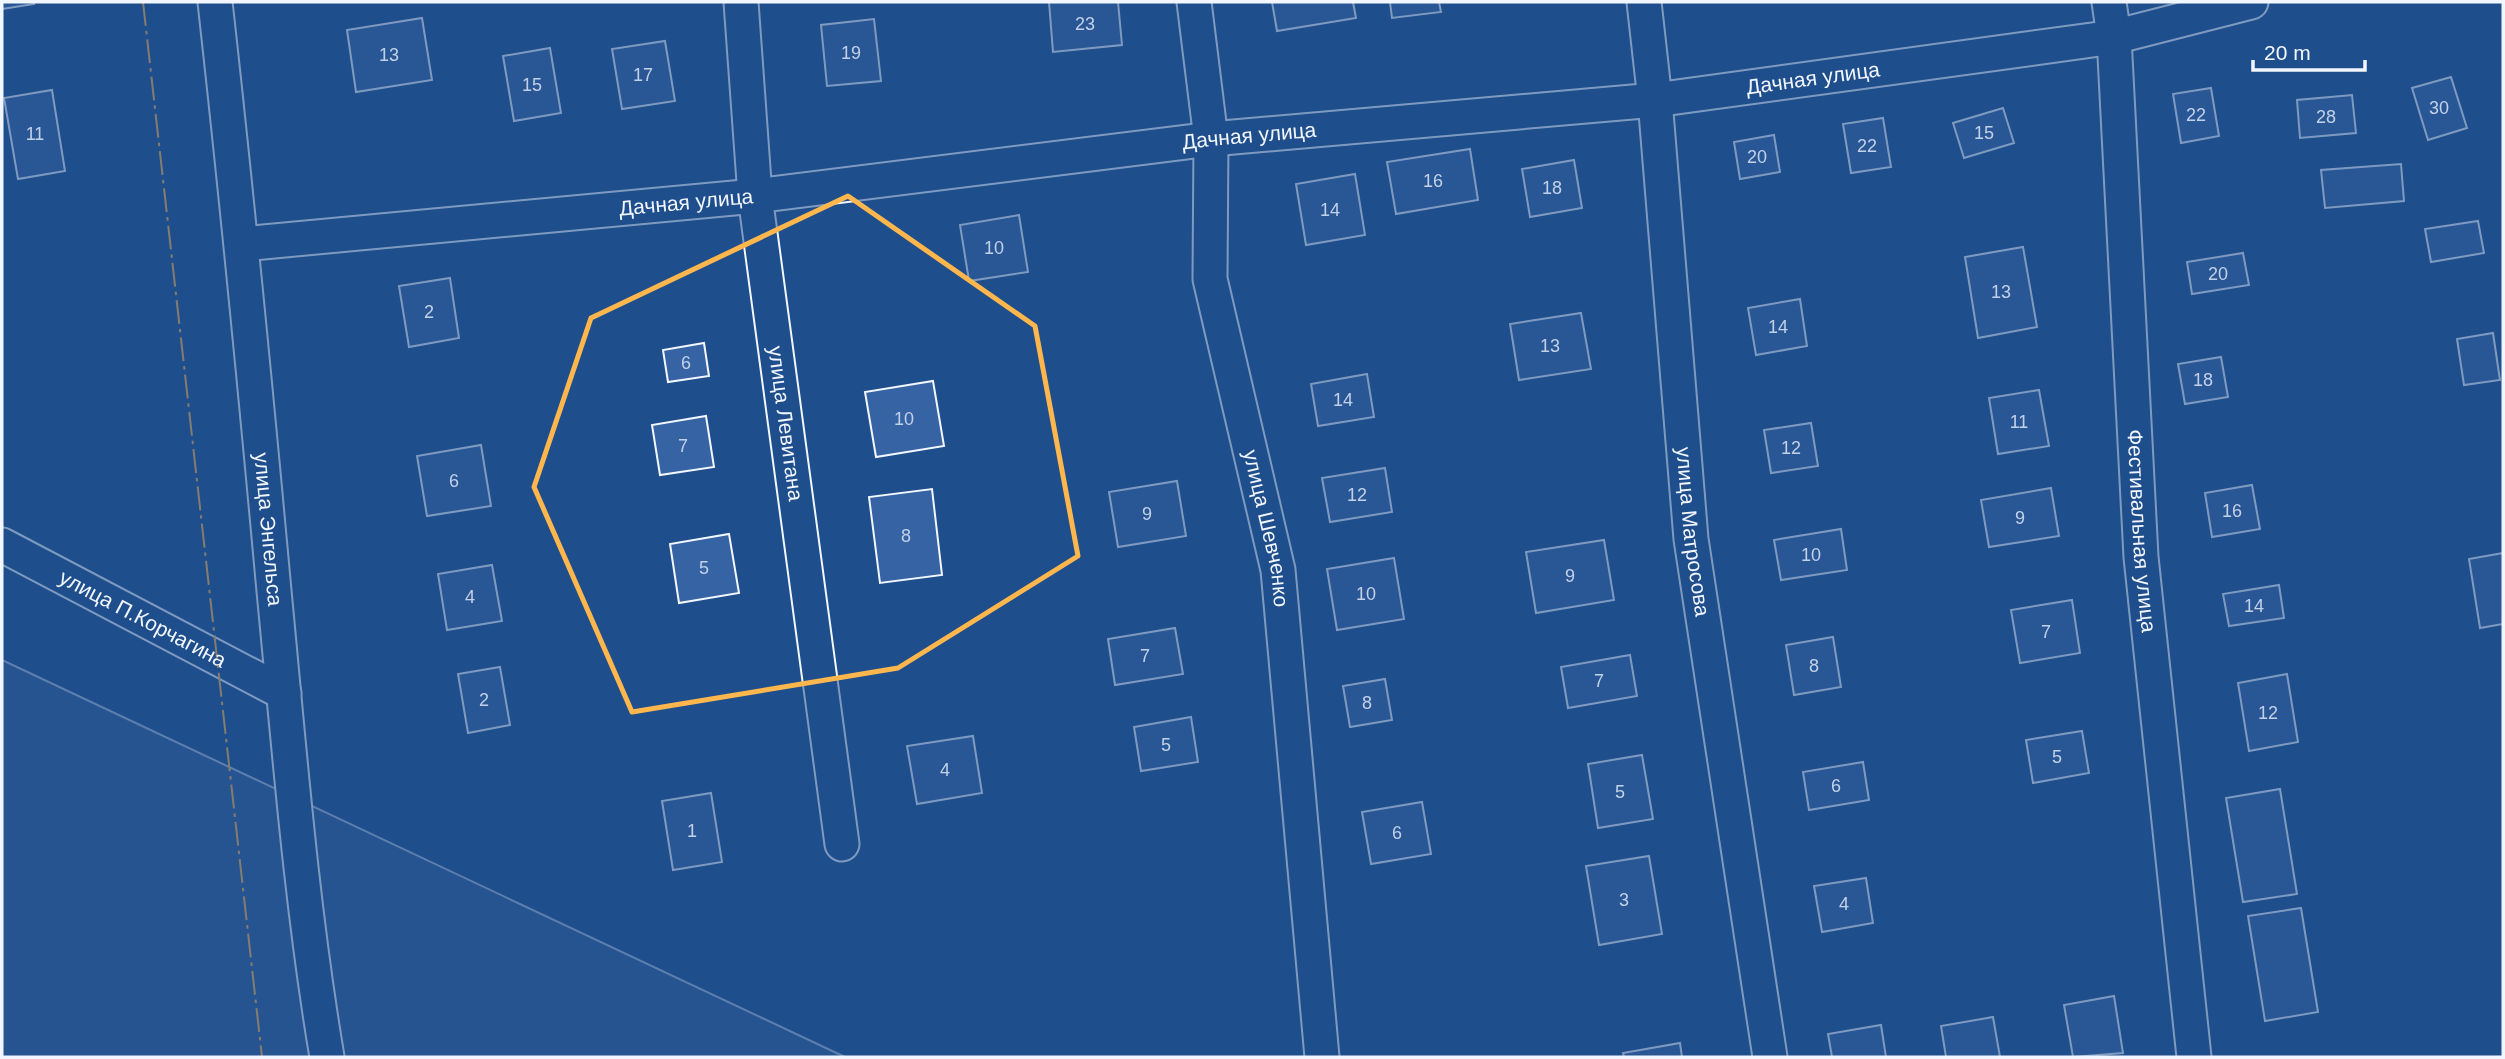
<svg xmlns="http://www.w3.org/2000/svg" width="2505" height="1059" viewBox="0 0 2505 1059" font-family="Arial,sans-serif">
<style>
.built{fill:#305b95;stroke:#a8bbd7;stroke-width:2}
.building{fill:#3563a3;stroke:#f2f6ff;stroke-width:2}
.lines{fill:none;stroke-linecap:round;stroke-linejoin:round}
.street-casing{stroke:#f2f6ff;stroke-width:37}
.street{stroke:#1f4e8c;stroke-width:33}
.power{stroke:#ffb74d;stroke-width:2;stroke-dasharray:24 5 3.5 5;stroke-linecap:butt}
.marked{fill:none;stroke:#ffb74d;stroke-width:5;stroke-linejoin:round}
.labels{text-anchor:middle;stroke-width:5;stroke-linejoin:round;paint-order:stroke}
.number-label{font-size:18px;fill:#c3d1e8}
.street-label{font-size:21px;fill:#f2f6ff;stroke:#1f4e8c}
</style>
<rect width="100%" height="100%" fill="#1f4e8c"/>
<!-- built -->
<path class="built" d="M2 660 845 1057H2Z"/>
<!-- building -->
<g class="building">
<path d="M2 2H34V4L2 9Z"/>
<path d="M1049 2H1118L1122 45 1053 52Z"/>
<path d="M1272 2H1353L1356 18 1277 31Z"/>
<path d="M1390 2H1439L1441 12 1392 18Z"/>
<path d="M422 18 432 80 356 92 347 30Z"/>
<path d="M874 19 881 81 827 86 821 25Z"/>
<path d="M665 41 675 101 622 109 612 49Z"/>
<path d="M550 48 561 113 514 121 503 56Z"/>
<path d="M2451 77 2467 128 2428 140 2412 88Z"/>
<path d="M2211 88 2219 136 2181 143 2173 94Z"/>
<path d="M52 90 65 171 18 179 4 98Z"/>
<path d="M2352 95 2356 133 2300 138 2297 100Z"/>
<path d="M2003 108 2014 143 1964 158 1953 123Z"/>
<path d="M1883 118 1891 167 1851 173 1843 124Z"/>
<path d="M1774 135 1780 172 1740 179 1734 142Z"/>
<path d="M1470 149 1478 200 1396 214 1387 162Z"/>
<path d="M1574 160 1582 208 1530 217 1522 169Z"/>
<path d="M2401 164 2404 201 2325 208 2321 170Z"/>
<path d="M1355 174 1365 235 1306 245 1296 184Z"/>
<path d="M1019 215 1028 272 969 281 960 225Z"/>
<path d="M2478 221 2484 253 2431 262 2425 229Z"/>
<path d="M2023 247 2037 327 1978 338 1965 257Z"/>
<path d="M2243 253 2249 285 2192 294 2187 262Z"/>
<path d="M450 278 459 338 409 347 399 286Z"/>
<path d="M1800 299 1807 346 1756 355 1748 308Z"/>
<path d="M1581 313 1591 369 1519 380 1510 324Z"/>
<path d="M2493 333 2500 380 2464 385 2457 339Z"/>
<path d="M704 343 709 376 668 382 663 350Z"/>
<path d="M2221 357 2228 397 2185 404 2178 364Z"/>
<path d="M1367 374 1374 417 1318 426 1311 384Z"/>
<path d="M933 381 944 446 876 457 865 392Z"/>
<path d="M2039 390 2049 446 1998 454 1989 398Z"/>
<path d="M706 416 714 467 660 475 652 425Z"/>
<path d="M1811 423 1818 466 1771 473 1764 430Z"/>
<path d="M481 445 491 506 427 516 417 456Z"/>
<path d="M1385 468 1392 512 1330 522 1322 478Z"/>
<path d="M1177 481 1186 536 1118 547 1109 492Z"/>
<path d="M2252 485 2260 529 2212 537 2205 493Z"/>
<path d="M2051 488 2059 536 1989 547 1981 500Z"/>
<path d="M932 489 942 575 880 583 869 497Z"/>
<path d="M1841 529 1847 570 1781 580 1774 540Z"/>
<path d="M729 534 739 593 679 603 670 544Z"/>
<path d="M1604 540 1614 600 1536 613 1526 552Z"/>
<path d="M2503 553V624L2480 628 2469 559Z"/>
<path d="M1394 558 1404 619 1337 630 1327 569Z"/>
<path d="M492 565 502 621 447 630 438 574Z"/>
<path d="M2279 585 2284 618 2229 626 2223 594Z"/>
<path d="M2072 600 2080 653 2020 663 2011 610Z"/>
<path d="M1175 628 1183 674 1115 685 1108 639Z"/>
<path d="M1833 637 1841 687 1794 695 1786 645Z"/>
<path d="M1630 655 1637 696 1568 708 1561 667Z"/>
<path d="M500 667 510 725 468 733 458 674Z"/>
<path d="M2287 674 2298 742 2249 751 2238 683Z"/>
<path d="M1385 679 1392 720 1350 727 1343 686Z"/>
<path d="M1191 717 1198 762 1141 771 1134 727Z"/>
<path d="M2082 731 2089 773 2033 783 2026 740Z"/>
<path d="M973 736 982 793 917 804 907 746Z"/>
<path d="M1642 755 1653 819 1598 828 1588 764Z"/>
<path d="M1863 762 1869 800 1809 810 1803 772Z"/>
<path d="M2280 789 2297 894 2243 902 2226 798Z"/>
<path d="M711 793 722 862 673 870 662 801Z"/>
<path d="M1422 802 1431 854 1371 864 1362 812Z"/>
<path d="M1649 856 1662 934 1599 945 1586 866Z"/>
<path d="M1866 878 1873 923 1822 932 1814 886Z"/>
<path d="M2301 908 2318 1012 2265 1021 2248 916Z"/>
<path d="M2114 996 2123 1053 2073 1057 2064 1005Z"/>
<path d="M1993 1017 2000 1057H1946L1941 1026Z"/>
<path d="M1881 1025 1886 1057H1832L1828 1034Z"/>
<path d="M1680 1043 1682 1057H1624L1623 1053Z"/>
</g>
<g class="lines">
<!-- street casing -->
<g class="street-casing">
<g id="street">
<path id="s1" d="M215 2C237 198 256 394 274 591 289 746 301 903 327 1057"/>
<path id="s2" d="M741 2 755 196 842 844"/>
<path id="s3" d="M1194 2 1211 139 1210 279 1278 570 1322 1057"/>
<path id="s4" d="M1644 2 1655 100 1691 539 1770 1057"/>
<path id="s5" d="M2109 2 2114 37 2141 557 2194 1057"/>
<path id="s6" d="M242 244 755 196 1211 139 1655 100 2114 37 2251 2"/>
<path id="s7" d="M2 545 284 693"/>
</g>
</g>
<!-- street -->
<use href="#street" class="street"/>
<!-- power -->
<path class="power" d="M143 2 262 1057"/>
</g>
<!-- marked area -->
<path d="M0 0H2505V1059H0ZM848 196 1035 326 1078 556 898 668 632 712 534 487 591 318Z" fill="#1f4e8c" fill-opacity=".55" fill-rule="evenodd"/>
<path class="marked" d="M848 196 1035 326 1078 556 898 668 632 712 534 487 591 318Z"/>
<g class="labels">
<!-- number labels -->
<g class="number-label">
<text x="1085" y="30">23</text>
<text x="851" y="59">19</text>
<text x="389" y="61">13</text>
<text x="643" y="81">17</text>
<text x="532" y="91">15</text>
<text x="2439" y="114">30</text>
<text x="2196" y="121">22</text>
<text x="2326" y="123">28</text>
<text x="1984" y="139">15</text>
<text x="35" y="140">11</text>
<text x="1867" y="152">22</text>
<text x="1757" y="163">20</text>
<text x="1433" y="187">16</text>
<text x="1552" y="194">18</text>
<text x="1330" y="216">14</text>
<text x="994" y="254">10</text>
<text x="2218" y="280">20</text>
<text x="2001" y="298">13</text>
<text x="429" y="318">2</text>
<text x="1778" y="333">14</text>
<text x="1550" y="352">13</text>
<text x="686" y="369">6</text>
<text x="2203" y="386">18</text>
<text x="1343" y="406">14</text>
<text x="904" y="425">10</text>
<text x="2019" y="428">11</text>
<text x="683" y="452">7</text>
<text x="1791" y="454">12</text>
<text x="454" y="487">6</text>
<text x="1357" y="501">12</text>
<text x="2232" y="517">16</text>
<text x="1147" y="520">9</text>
<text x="2020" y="524">9</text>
<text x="906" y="542">8</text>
<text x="1811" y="561">10</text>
<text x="704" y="574">5</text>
<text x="1570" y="582">9</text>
<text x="1366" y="600">10</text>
<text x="470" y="603">4</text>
<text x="2254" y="612">14</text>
<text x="2046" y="638">7</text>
<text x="1145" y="662">7</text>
<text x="1814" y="672">8</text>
<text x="1599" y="687">7</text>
<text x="484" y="706">2</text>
<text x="1367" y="709">8</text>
<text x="2268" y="719">12</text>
<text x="1166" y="751">5</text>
<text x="2057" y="763">5</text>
<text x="945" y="776">4</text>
<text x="1836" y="792">6</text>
<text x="1620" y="798">5</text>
<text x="692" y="837">1</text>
<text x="1397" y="839">6</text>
<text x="1624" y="906">3</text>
<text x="1844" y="910">4</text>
</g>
<!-- street labels -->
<g class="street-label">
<text dy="7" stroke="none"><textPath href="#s6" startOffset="1580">Дачная улица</textPath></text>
<text dy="7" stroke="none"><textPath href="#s6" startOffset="1013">Дачная улица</textPath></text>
<text dy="7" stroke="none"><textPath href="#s6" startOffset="446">Дачная улица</textPath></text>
<text dy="7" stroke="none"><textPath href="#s2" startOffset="424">улица Левитана</textPath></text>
<text dy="7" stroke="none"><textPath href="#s3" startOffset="534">улица Шевченко</textPath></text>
<text dy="7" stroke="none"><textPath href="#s1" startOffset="530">улица Энгельса</textPath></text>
<text dy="7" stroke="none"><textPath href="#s5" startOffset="530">Фестивальная улица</textPath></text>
<text dy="7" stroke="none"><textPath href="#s4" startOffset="532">улица Матросова</textPath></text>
<text dy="7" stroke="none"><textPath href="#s7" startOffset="159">улица П.Корчагина</textPath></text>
</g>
</g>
<!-- border -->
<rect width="2505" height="1059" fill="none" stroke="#f2f6ff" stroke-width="7"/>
<!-- scale -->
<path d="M2253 60v10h112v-10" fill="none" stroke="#f2f6ff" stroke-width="3.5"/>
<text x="2264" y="60" font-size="21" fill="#f2f6ff" stroke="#1f4e8c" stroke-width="5" paint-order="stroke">20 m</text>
</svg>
